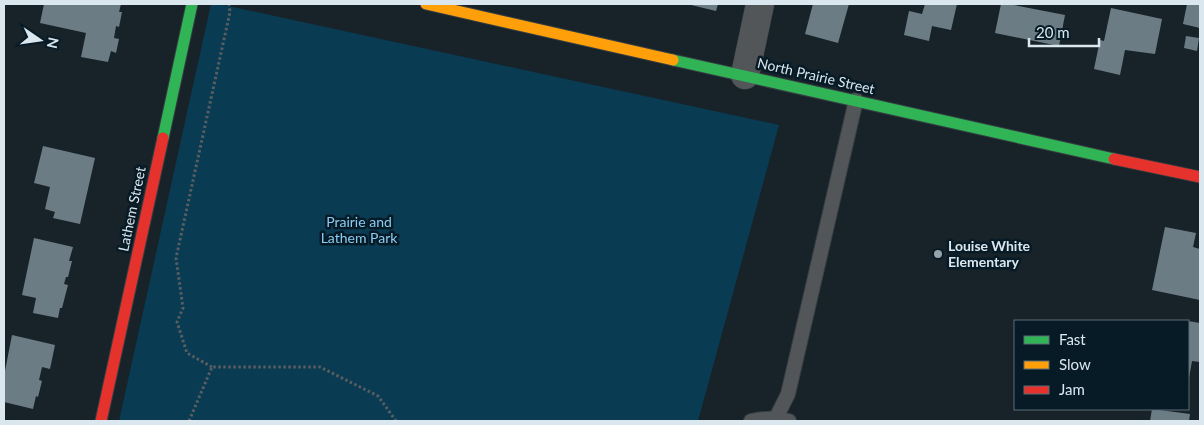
<svg xmlns="http://www.w3.org/2000/svg" width="1204" height="425" viewBox="0 0 1204 425" font-family="Lato,sans-serif">
<style>
.green{fill:#093b53}
.building{fill:#6c7c85}
.lines{fill:none;stroke-linecap:round;stroke-linejoin:round}
.lane-casing{stroke:#353e43;stroke-width:16}
.street-casing{stroke:#353e43;stroke-width:29}
.fast-casing{stroke:#353e43;stroke-width:13}
.slow-casing{stroke:#353e43;stroke-width:13}
.jam-casing{stroke:#353e43;stroke-width:13}
.path{stroke:#595e61;stroke-width:3;stroke-dasharray:2.5 2.5;stroke-linecap:butt}
.lane{stroke:#525659;stroke-width:14}
.street{stroke:#525659;stroke-width:28}
.fast{stroke:#30b455;stroke-width:11}
.slow{stroke:#ff9f0a;stroke-width:11}
.jam{stroke:#e5322d;stroke-width:11}
.poi-dot{fill:#97a2aa;stroke:#071b26;stroke-width:2}
.labels{text-anchor:middle;stroke-width:5;stroke-linejoin:round;paint-order:stroke}
.street-label{font-size:14px;fill:#dbe7ef;stroke:#071b26}
.park-label{font-size:14px;fill:#8bccf4;stroke:#071b26}
.poi-label{font-size:14px;font-weight:bold;fill:#dbe7ef;stroke:#071b26;text-anchor:start}
</style>
<rect width="100%" height="100%" fill="#182329"/>
<!-- green -->
<path class="green" d="M211 4H219L779 125 698 421H119Z"/>
<!-- building -->
<g class="building">
<path d="M44 4H121L119 12H122L119 27 116 26 114 38 119 39 116 53 111 51 108 62 81 57 86 33 40 23Z"/>
<path d="M687 4H718L716 11Z"/>
<path d="M813 4H849L838 43 805 34Z"/>
<path d="M925 4H957L951 30 932 26 929 41 904 35 909 11 922 14Z"/>
<path d="M1001 4H1009L1065 15 1059 46 995 33Z"/>
<path d="M1187 4H1200V28L1183 24Z"/>
<path d="M1111 8 1162 19 1155 54 1125 50 1120 75 1094 69 1100 40 1104 41Z"/>
<path d="M1186 36 1199 38 1197 51 1184 48Z"/>
<path d="M43 146 95 158 80 224 53 218 55 212 45 209 50 187 34 183Z"/>
<path d="M1165 227 1196 233 1193 247 1200 249V300L1152 290Z"/>
<path d="M34 238 73 247 69 261H72L68 277H66L64 284 68 285 62 308H60L58 318 33 313 36 298 22 295Z"/>
<path d="M1188 321 1200 323V362L1192 361 1189 378Z"/>
<path d="M12 335 55 345 50 369 42 367 39 380 42 381 38 397 36 396 33 409 4 402V376Z"/>
<path d="M1152 409 1190 414 1189 421H1150Z"/>
</g>
<g class="lines">
<!-- lane casing -->
<g class="lane-casing">
<g id="lane">
<path d="M776 418 788 394 856 100"/>
<path d="M751 421C764 418 776 418 789 421"/>
</g>
</g>
<!-- street casing -->
<g class="street-casing">
<path id="street" d="M745 75 760 4"/>
</g>
<!-- fast casing -->
<g class="fast-casing">
<g id="fast">
<path d="M673 60 1114 159"/>
<path d="M163 138 192 4"/>
</g>
</g>
<!-- slow casing -->
<g class="slow-casing">
<path id="slow" d="M426 4 673 60"/>
</g>
<!-- jam casing -->
<g class="jam-casing">
<g id="jam">
<path d="M1114 159 1200 177"/>
<path d="M101 421 163 138"/>
</g>
</g>
<!-- path -->
<g class="path">
<path d="M212 367 187 353 177 322 183 308 176 258 230 12 229 4"/>
<path d="M189 421 212 367H320L378 396 396 421"/>
</g>
<!-- lane -->
<use href="#lane" class="lane"/>
<!-- street -->
<use href="#street" class="street"/>
<!-- fast -->
<use href="#fast" class="fast"/>
<!-- slow -->
<use href="#slow" class="slow"/>
<!-- jam -->
<use href="#jam" class="jam"/>
</g>
<!-- markers -->
<circle class="poi-dot" cx="938" cy="254" r="5"/>
<g class="labels">
<!-- street labels -->
<g class="street-label">
<text transform="translate(816 76) rotate(13)" y="5">North Prairie Street</text>
<text transform="translate(132 209) rotate(-78)" y="5">Lathem Street</text>
</g>
<!-- park labels -->
<g class="park-label">
<text x="359" y="227">Prairie and<tspan x="359" dy="16">Lathem Park</tspan></text>
</g>
<!-- poi labels -->
<g class="poi-label">
<text x="948" y="251">Louise White<tspan x="948" dy="16">Elementary</tspan></text>
</g>
</g>
<!-- border -->
<rect width="1204" height="425" fill="none" stroke="#dbe7ef" stroke-width="10"/>
<!-- legend -->
<rect x="1014" y="320" width="175" height="90" fill="#071b26" stroke="#5c6d76"/>
<rect x="1024" y="336" width="25" height="8" fill="#30b455" stroke="#5c6d76"/>
<text x="1059" y="345" font-size="15" fill="#dbe7ef">Fast</text>
<rect x="1024" y="361" width="25" height="8" fill="#ff9f0a" stroke="#5c6d76"/>
<text x="1059" y="370" font-size="15" fill="#dbe7ef">Slow</text>
<rect x="1024" y="386" width="25" height="8" fill="#e5322d" stroke="#5c6d76"/>
<text x="1059" y="395" font-size="15" fill="#dbe7ef">Jam</text>
<!-- north arrow -->
<g transform="translate(40 40) rotate(103)" stroke="#071b26" stroke-width="4" paint-order="stroke">
<path d="M0-4L9 19L0 12L-9 19Z" fill="#dbe7ef"/>
<text y="-8" font-size="14" font-weight="bold" text-anchor="middle" fill="#dbe7ef">N</text>
</g>
<!-- scale -->
<path d="M1029 38v8h70v-8" fill="none" stroke="#dbe7ef" stroke-width="2.5"/>
<text x="1036" y="38" font-size="15" fill="#dbe7ef" stroke="#071b26" stroke-width="4" paint-order="stroke">20 m</text>
</svg>
